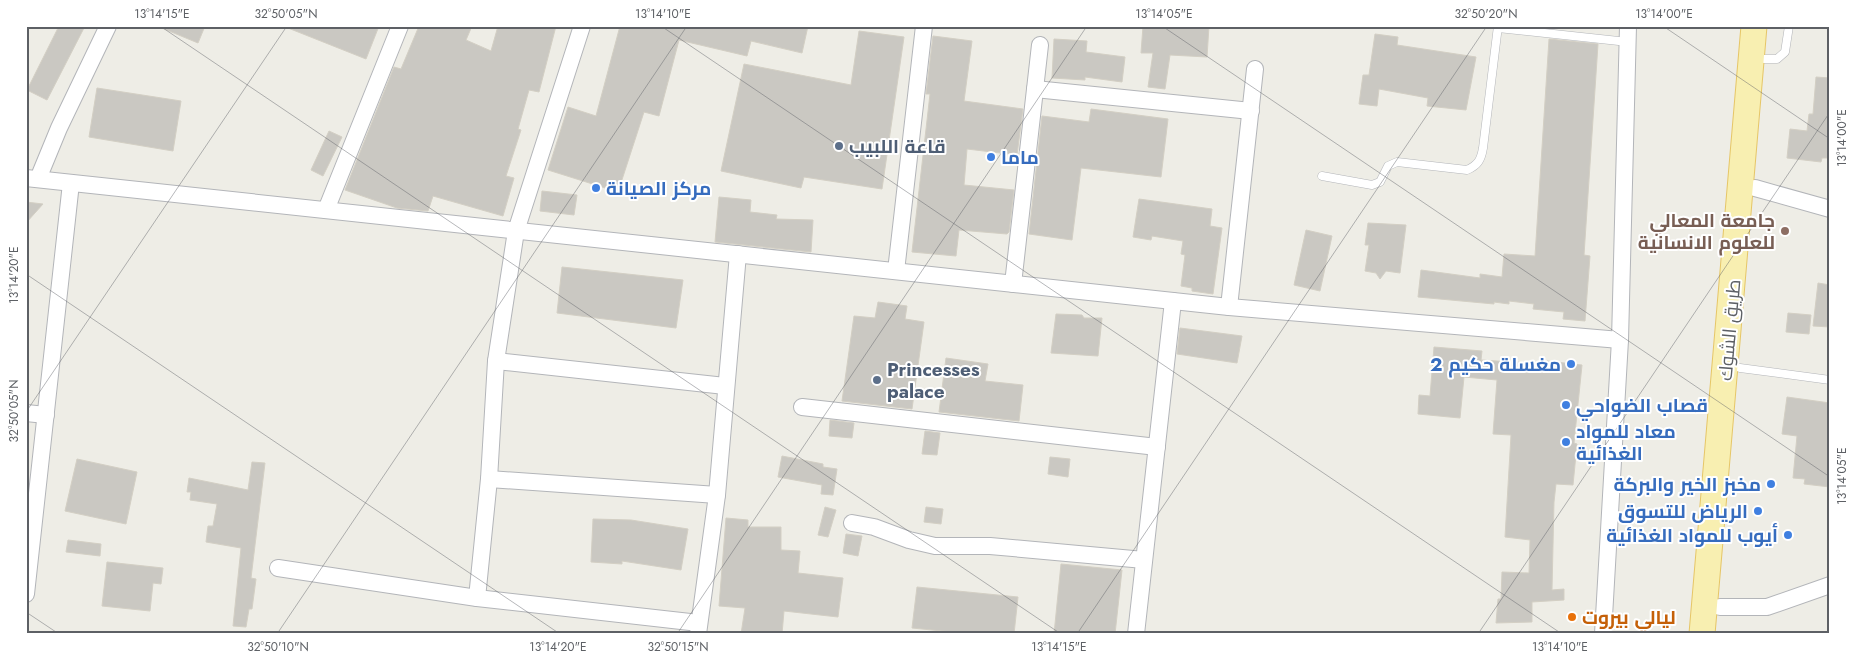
<svg xmlns="http://www.w3.org/2000/svg" width="1856" height="660" viewBox="0 0 1856 660" font-family="Jost,Cairo,sans-serif">
<style>
.building{fill:#cac8c2;stroke:#d3cfc4}
.lines{fill:none;stroke-linecap:round;stroke-linejoin:round}
.lane-casing{stroke:#b3b5b9;stroke-width:9}
.street-casing{stroke:#b3b5b9;stroke-width:18}
.primary-casing{stroke:#e6c667;stroke-width:27}
.lane{stroke:#fff;stroke-width:8}
.street{stroke:#fff;stroke-width:16}
.primary{stroke:#f8efb1;stroke-width:25}
.ticks{fill:none;stroke:#5d6065;stroke-width:1;stroke-opacity:0.45}
.service-dot{fill:#5c6f8a;stroke:#fff;stroke-width:2}
.shop-dot{fill:#3f7fe0;stroke:#fff;stroke-width:2}
.education-dot{fill:#8d6e63;stroke:#fff;stroke-width:2}
.food-dot{fill:#e8710a;stroke:#fff;stroke-width:2}
.labels{text-anchor:middle;stroke-width:4;stroke-linejoin:round;paint-order:stroke}
.service-label{font-size:19px;font-weight:bold;fill:#4e5e75;stroke:#fff;text-anchor:start}
.shop-label{font-size:19px;font-weight:bold;fill:#366cbe;stroke:#fff;text-anchor:start}
.education-label{font-size:19px;font-weight:bold;fill:#785e54;stroke:#fff;text-anchor:end}
.street-label{font-size:19px;fill:#5d6065;stroke:#fff}
.food-label{font-size:19px;font-weight:bold;fill:#c56008;stroke:#fff;text-anchor:start}
.neatline{fill:none;stroke:#5d6065;stroke-width:2}
.ticks-label{font-size:12px;text-anchor:middle;fill:#5d6065}
</style>
<rect width="100%" height="100%" fill="#eeede6"/>
<!-- building -->
<g class="building">
<path d="M59 26H85L47 100 27 90Z"/>
<path d="M157 26H205L198 43Z"/>
<path d="M283 26H379L366 59Z"/>
<path d="M419 26H472L466 40 491 51 498 26H556L539 92 529 90 518 129 521 130 506 176 514 178 503 216 433 196 428 211 397 208 345 190 394 67 401 69Z"/>
<path d="M620 26H808L802 53 751 41 747 56 679 40 659 116 644 112 618 192 548 170 568 107 596 116Z"/>
<path d="M1143 26H1209L1207 57 1170 55 1165 89 1148 87 1153 53H1141Z"/>
<path d="M859 31 904 37 882 189 804 177 801 188 721 171 744 64 851 85Z"/>
<path d="M1375 34 1398 37 1397 45 1476 57 1466 110 1427 106 1428 98 1379 89 1377 106 1359 104 1363 75H1369Z"/>
<path d="M933 36 972 41 964 101 1023 109 1017 155 967 149 964 185 1014 190 1009 232 1007 234 959 230 956 256 912 252 930 94H926Z"/>
<path d="M1054 39 1087 41 1086 52 1125 57 1122 82 1085 77V80L1052 78Z"/>
<path d="M1549 39 1598 44 1584 255 1590 256 1585 321 1563 319 1564 312 1533 309 1534 304 1509 301V304L1494 302V304L1418 297 1421 270 1480 278V274L1502 277 1504 254 1535 256Z"/>
<path d="M1816 77 1830 78V158H1822L1821 162 1787 158 1790 129 1807 131 1809 114H1813Z"/>
<path d="M97 88 181 101 173 151 89 137Z"/>
<path d="M1091 109 1168 119 1161 177 1081 168 1072 240 1029 234 1042 116 1089 122Z"/>
<path d="M329 131 342 137 323 176 311 170Z"/>
<path d="M542 191 577 195 574 215 540 211Z"/>
<path d="M719 197 751 200 750 212 777 215 776 219 813 220 811 252 715 242Z"/>
<path d="M1139 199 1212 209 1210 226 1222 228 1213 294 1192 291V288L1181 286 1185 255 1181 254 1183 241 1152 236 1151 240 1133 237Z"/>
<path d="M26 202 43 204 26 223Z"/>
<path d="M1368 223 1406 225 1400 273 1386 271 1380 279 1376 273 1365 271 1369 245H1365Z"/>
<path d="M1306 230 1332 236 1320 291 1294 285Z"/>
<path d="M562 267 683 280 676 328 557 313Z"/>
<path d="M1818 283 1830 285V327L1813 326Z"/>
<path d="M878 302 907 306 905 319 924 322 912 409 842 401 854 316 875 318Z"/>
<path d="M1788 313 1811 315 1809 334 1786 332Z"/>
<path d="M1056 314 1082 315 1084 318H1102L1098 356 1051 353Z"/>
<path d="M1180 328 1242 336 1237 363 1177 354Z"/>
<path d="M1434 347 1482 351 1481 360 1547 364V361L1582 365 1574 443 1577 444 1573 485 1556 484 1554 502 1552 590 1564 589V600L1532 602V622L1496 623 1498 599H1501L1502 572 1529 573 1530 540 1505 537 1511 435 1493 434 1497 380 1464 377 1460 418 1418 414 1419 395 1430 396Z"/>
<path d="M946 358 988 364 985 381 1023 385 1019 421 939 412Z"/>
<path d="M1787 397 1830 403V487L1804 484 1805 479 1793 478 1797 436 1782 434Z"/>
<path d="M830 420 854 423 852 438 829 436Z"/>
<path d="M925 431 940 433 937 455 922 454Z"/>
<path d="M782 456 823 464V467L837 469 833 495 821 494 822 485 778 477Z"/>
<path d="M1050 457 1070 459 1068 477 1048 474Z"/>
<path d="M77 459 137 472 126 524 65 511Z"/>
<path d="M252 462 265 463 251 578 256 579 252 609H249L246 627 233 626 241 548 206 542 208 526H213L217 504 190 500 191 492H187L189 478 248 490Z"/>
<path d="M825 507 836 510 828 537 818 535Z"/>
<path d="M926 507 943 509 941 524 924 522Z"/>
<path d="M726 518 748 520V527H781V550L800 551 798 573 843 578 838 617 784 611 782 634H741L745 608 719 606Z"/>
<path d="M593 519 631 520 688 529 681 570 622 561V564L591 562Z"/>
<path d="M846 534 862 536 858 556 843 553Z"/>
<path d="M68 540 101 544 100 556 66 552Z"/>
<path d="M107 562 163 568 161 584 153 583 150 611 102 606Z"/>
<path d="M1061 564 1122 570 1115 634H1054Z"/>
<path d="M917 587 1018 597 1014 634H972L912 628Z"/>
</g>
<g class="lines">
<!-- lane casing -->
<g class="lane-casing">
<g id="lane">
<path d="M1498 28 1628 42"/>
<path d="M1764 59H1777L1785 52 1789 26"/>
<path d="M1322 176 1372 185 1380 182 1388 166 1397 162 1467 170C1478 165 1481 160 1483 148L1498 26"/>
<path d="M1740 368 1830 380"/>
</g>
</g>
<!-- street casing -->
<g class="street-casing">
<g id="street">
<path d="M1035 89 1251 111"/>
<path d="M26 178 1229 307 1620 340"/>
<path d="M38 179 59 128 108 26"/>
<path d="M1755 188 1830 209"/>
<path d="M326 210 400 26"/>
<path d="M896 271 924 26"/>
<path d="M1013 284 1040 45"/>
<path d="M1229 307 1255 69"/>
<path d="M496 361 725 386"/>
<path d="M802 407 1157 447"/>
<path d="M26 413 46 415"/>
<path d="M489 479 717 495"/>
<path d="M852 523 874 527 909 540 935 546H990L1144 560"/>
<path d="M278 568 477 598 699 623"/>
<path d="M26 594 71 183"/>
<path d="M477 598 489 479 496 361 516 231 582 26"/>
<path d="M1720 607H1767L1830 585"/>
<path d="M698 634 717 495 738 254"/>
<path d="M1136 634 1173 301"/>
<path d="M1603 634 1620 340 1628 26"/>
</g>
</g>
<!-- primary casing -->
<g class="primary-casing">
<path id="primary" d="M1702 634 1754 26"/>
</g>
<!-- lane -->
<use href="#lane" class="lane"/>
<!-- street -->
<use href="#street" class="street"/>
<!-- primary -->
<use href="#primary" class="primary"/>
</g>
<!-- ticks -->
<path class="ticks" d="M160 26 1061 634M661 26 1562 634M1162 26 1830 477M1663 26 1830 139M26 274 560 634M26 412 287 26M26 612 59 634M277 634 687 26M677 634 1087 26M1077 634 1487 26M1478 634 1830 112"/>
<!-- markers -->
<g class="service-dot">
<circle cx="839" cy="146" r="5"/>
<circle cx="877" cy="380" r="5"/>
</g>
<g class="shop-dot">
<circle cx="991" cy="157" r="5"/>
<circle cx="596" cy="188" r="5"/>
<circle cx="1571" cy="364" r="5"/>
<circle cx="1566" cy="405" r="5"/>
<circle cx="1566" cy="442" r="5"/>
<circle cx="1771" cy="484" r="5"/>
<circle cx="1758" cy="511" r="5"/>
<circle cx="1788" cy="535" r="5"/>
</g>
<circle class="education-dot" cx="1785" cy="231" r="5"/>
<circle class="food-dot" cx="1572" cy="617" r="5"/>
<g class="labels">
<!-- service labels -->
<g class="service-label">
<text x="849" y="153">قاعة اللبيب</text>
<text x="887" y="376">Princesses<tspan x="887" dy="22">palace</tspan></text>
</g>
<!-- shop labels -->
<g class="shop-label">
<text x="1001" y="164">ماما</text>
<text x="606" y="195">مركز الصيانة</text>
<text x="1561" y="371" text-anchor="end">مغسلة حكيم 2</text>
<text x="1576" y="412">قصاب الضواحي</text>
<text x="1576" y="438">معاد للمواد<tspan x="1576" dy="22">الغذائية</tspan></text>
<text x="1761" y="491" text-anchor="end">مخبز الخير والبركة</text>
<text x="1748" y="518" text-anchor="end">الرياض للتسوق</text>
<text x="1778" y="542" text-anchor="end">أيوب للمواد الغذائية</text>
</g>
<!-- education labels -->
<g class="education-label">
<text x="1775" y="227">جامعة المعالي<tspan x="1775" dy="22">للعلوم الانسانية</tspan></text>
</g>
<!-- street labels -->
<g class="street-label">
<text transform="translate(1729 330) rotate(-85)" y="7">طريق الشوك</text>
</g>
<!-- food labels -->
<g class="food-label">
<text x="1582" y="624">ليالي بيروت</text>
</g>
</g>
<!-- border -->
<rect width="1856" height="660" fill="none" stroke="#ffffff" stroke-width="55"/>
<rect x="28" y="28" width="1800" height="604" class="neatline"/>
<g class="ticks-label">
<text x="162" y="18">13°14'15"E</text>
<text x="286" y="18">32°50'05"N</text>
<text x="663" y="18">13°14'10"E</text>
<text x="1164" y="18">13°14'05"E</text>
<text x="1486" y="18">32°50'20"N</text>
<text x="1664" y="18">13°14'00"E</text>
<text transform="translate(1842 138) rotate(-90)" y="4">13°14'00"E</text>
<text transform="translate(14 275) rotate(-90)" y="4">13°14'20"E</text>
<text transform="translate(14 411) rotate(-90)" y="4">32°50'05"N</text>
<text transform="translate(1842 476) rotate(-90)" y="4">13°14'05"E</text>
<text x="278" y="651">32°50'10"N</text>
<text x="558" y="651">13°14'20"E</text>
<text x="678" y="651">32°50'15"N</text>
<text x="1059" y="651">13°14'15"E</text>
<text x="1560" y="651">13°14'10"E</text>
</g>
</svg>
